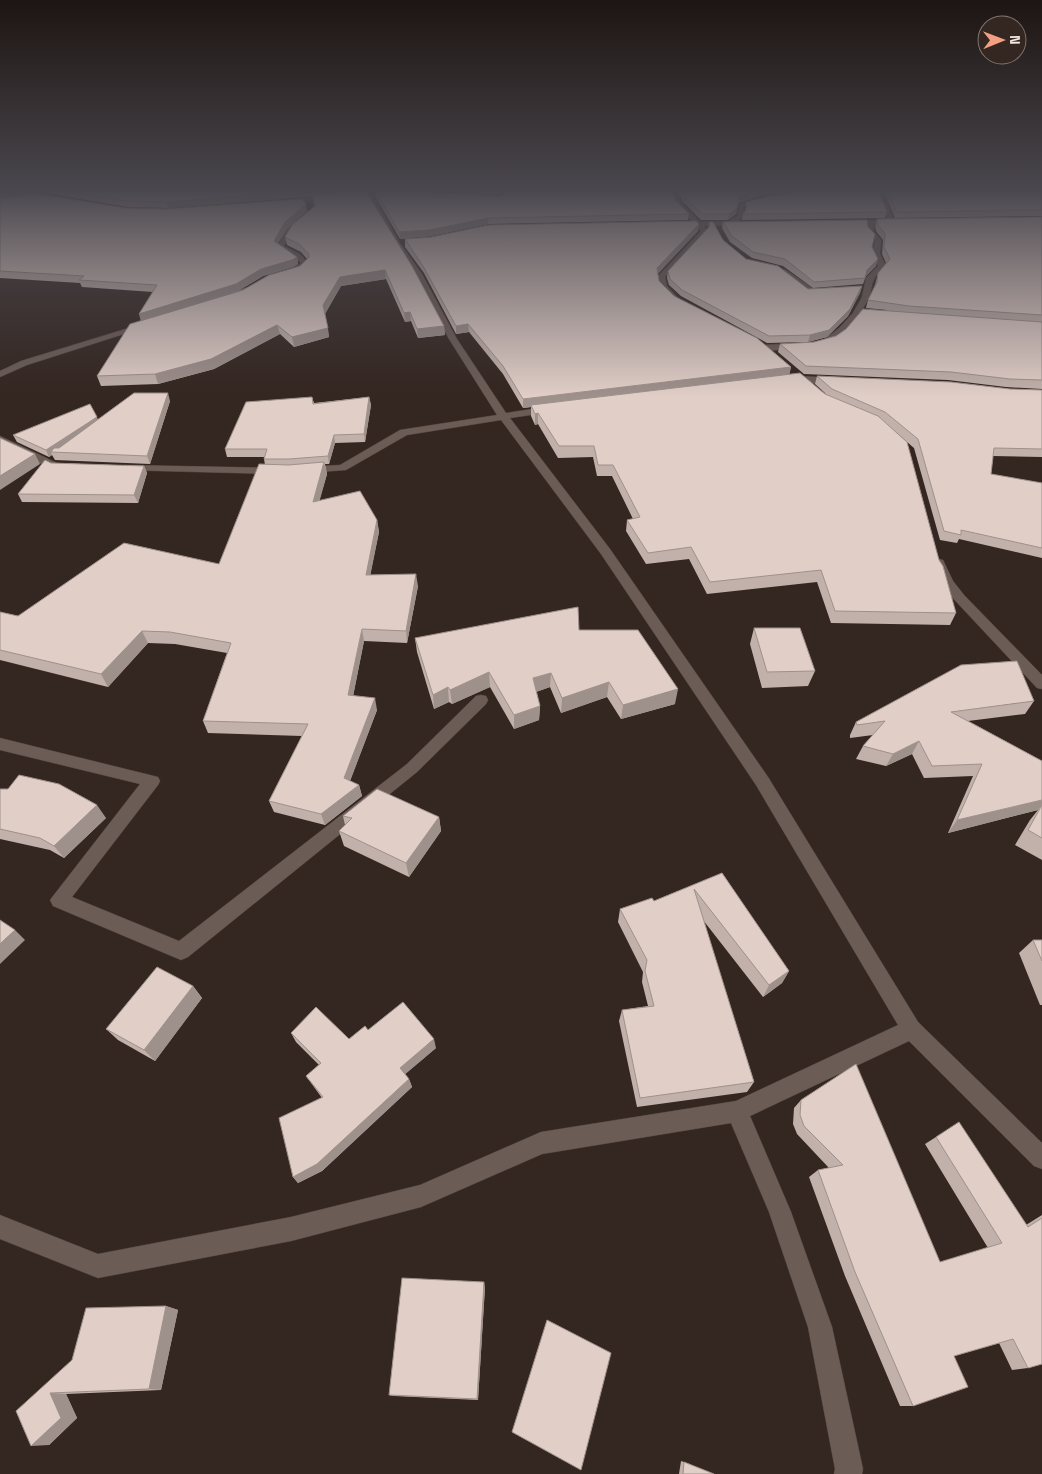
<svg xmlns="http://www.w3.org/2000/svg" width="1042" height="1474" viewBox="0 0 1042 1474" font-family="'Space Grotesk',sans-serif">
<style>
.lines{fill:none;stroke-linecap:round;stroke-linejoin:round}
.minor-casing{stroke:#4f433f;stroke-width:1}
.minor{fill:#6c5c56;fill-rule:evenodd}
.wall{fill:#c2b1ab}
.shaded-wall{fill:#9e908b}
.building{fill:#e1cec7;stroke:#9e908b}
</style>
<rect width="100%" height="100%" fill="#342620"/>
<g class="lines">
<!-- minor casing -->
<g class="minor-casing">
<g id="minor">
<path d="M364 190H370L400 243 422 274 457 339 506 413 551 406 556 409 551 412 510 418 610 549 768 777 918 1022 1042 1143V1169L1034 1166 909 1041 750 1116 791 1212 832 1327 863 1469 862 1474H834L835 1469 808 1327 769 1212 731 1123 542 1154 421 1207 291 1241 98 1278 0 1239V1215L98 1254 291 1217 420 1185 541 1132 736 1101 898 1025 756 785 601 554 501 420 407 435 346 470 305 473 300 470 305 467 340 465 400 430 497 415 449 339 414 274 394 243Z"/>
<path d="M641 190 678 194 681 203 700 222H728L738 215V205L765 197 768 199 743 207 744 216 737 222 745 223V225L704 226 708 231 707 232 665 277 667 286 679 299 675 301 660 289 657 277 701 231 696 226 692 225 693 222 676 205 673 196Z"/>
<path d="M876 190H882L894 220 899 222 896 224H874V232L881 240 880 254 886 266C882 270 877 273 875 278 871 283 872 291 869 297 864 310 839 346 824 344V340L839 328 853 313 862 297 866 278 878 266 872 254 875 240 868 232 867 225H849L846 223 849 221 888 220Z"/>
<path d="M331 195 333 198 284 204 281 202Z"/>
<path d="M303 219 308 220 292 232 284 246 300 254 309 264 291 275 287 273 288 271 301 263 292 255 277 247 287 229Z"/>
<path d="M770 266 786 270 818 292C815 294 814 295 810 294 802 293 785 274 770 270Z"/>
<path d="M142 324 149 326 27 365 0 377V371L21 361Z"/>
<path d="M799 343 802 344V348L765 351 761 348 765 345Z"/>
<path d="M799 376 836 378 841 381 836 384 787 383 782 380 787 377Z"/>
<path d="M0 436 57 463 66 464 67 466C56 476 13 450 0 443Z"/>
<path d="M125 465 275 468 280 471 275 474 121 470 120 468Z"/>
<path d="M939 559 943 560 953 581 964 595 1042 675V689L1037 688 948 593 941 582 933 563Z"/>
<path d="M481 695 486 696 488 700 486 704 417 772 188 957 181 960 53 906 50 900 140 784 0 750V738L158 777 160 781 158 785 72 897 179 941 407 764 476 696Z"/>
</g>
</g>
<!-- minor -->
<use href="#minor" class="minor"/>
</g>
<!-- wall -->
<g class="wall">
<path d="M0 190H351L444 326 445 335 418 338 411 321 405 322 386 279 341 286 325 314 329 337 294 347 280 334 214 369 158 384 101 386 97 376 141 321 153 292 82 287 80 283 0 278V198L126 208 307 211 287 229 278 243 297 257 298 264 293 267 263 276 238 291 300 266 307 259 301 252 287 245 285 237 314 206 312 196 168 208 128 207 40 192 0 198Z"/>
<path d="M375 190 500 196 513 190H878L887 212 885 218 742 220 743 214 745 211 746 202 789 194 788 193 767 194 738 203 736 214 728 220H701L683 202 678 192H672L675 200 689 214 688 220 488 224 431 236 400 239 375 196Z"/>
<path d="M410 190H509L499 194Z"/>
<path d="M883 190H1042V216L895 218Z"/>
<path d="M1042 217V389L1006 387 948 380 804 374 778 352 780 344 814 342 836 336 887 310 866 308 868 300 875 285 878 273 886 263 882 254 883 240 876 231 875 226 877 219Z"/>
<path d="M709 222 723 240 746 259 808 289 862 286 860 293 848 316 827 337 808 342 767 343 681 296 669 285 667 278 668 271 708 229Z"/>
<path d="M723 222 872 247 876 266 866 276 863 284 813 288 783 266 752 258 730 242 722 228Z"/>
<path d="M698 231 657 274 659 281 674 296 791 367 789 375 826 394 815 384 817 376 1010 389 1042 390V457L993 456 991 474 1042 483V558L959 539 957 543 940 540 914 448 892 429 939 560 956 613 950 625 831 623 817 582 707 594 689 559 646 564 626 531 627 520 633 519 612 476H597L593 457 558 458 538 424 535 425 531 416V407L523 408 503 374 469 332 456 334 424 273 405 247V239Z"/>
<path d="M312 397 314 403 369 397 371 405 365 442 335 443 329 464H325L327 474 319 501 377 520 379 532 370 575 418 586 407 643 364 641 353 696 377 710 350 781 359 785 362 796 325 825 274 812 269 801 302 736 208 733 203 721 227 653 175 644 148 643 108 687 0 660V612L18 616 219 564 265 465 264 459V457H227L225 449Z"/>
<path d="M170 401 150 464 55 460 52 455 49 457 17 442 13 435 98 419Z"/>
<path d="M51 463 144 466 147 473 138 503 22 502 18 494Z"/>
<path d="M754 628 815 671 808 686 762 688 750 644Z"/>
<path d="M579 630 675 704 621 719 607 697 561 713 550 687 536 692 540 706 539 720 514 729 490 687 452 704 449 702 434 709 417 652 415 638Z"/>
<path d="M1034 701 1025 714 968 721 1042 761V860L1015 845 1030 820 1038 810 948 833 973 776 924 778 912 754 886 766 856 759 863 746 873 735 850 738V735L856 722Z"/>
<path d="M0 789 106 818 64 858 50 850 0 839Z"/>
<path d="M343 816 439 817 441 831 409 877 344 846 339 831 345 825Z"/>
<path d="M722 873 789 971 782 983 763 997 703 920 754 1082 747 1092 637 1107 619 1021 622 1010 648 1006 642 982 643 972 618 922 620 909 654 901Z"/>
<path d="M1033 940H1042V1005H1040L1019 953Z"/>
<path d="M193 986 202 998 155 1061 118 1040 106 1029Z"/>
<path d="M368 1030 436 1048 405 1074 409 1079 412 1087 322 1171 298 1183 293 1177 322 1098 306 1076 319 1065 296 1042 291 1033 349 1039Z"/>
<path d="M801 1100 940 1262 988 1248 925 1144 936 1137 1026 1225 1042 1215V1364L1028 1368 1012 1370 999 1343 954 1356 913 1406H900L845 1276 809 1177 818 1170 829 1168 797 1134 793 1124 794 1108Z"/>
<path d="M485 1287 478 1400 394 1396 389 1395Z"/>
<path d="M166 1306 178 1310 161 1390 66 1394 77 1418 49 1445 16 1411Z"/>
<path d="M681 1461 684 1462 714 1474H679Z"/>
</g>
<!-- shaded-wall -->
<g class="shaded-wall">
<path d="M7 190H40V192L0 198V191Z"/>
<path d="M310 190H351L306 197 168 208 166 202Z"/>
<path d="M499 190H509L499 194Z"/>
<path d="M762 190H768L767 194 737 203 739 197Z"/>
<path d="M306 204 307 211 287 229 275 247 274 241 285 222Z"/>
<path d="M737 208 736 214 728 220 729 214Z"/>
<path d="M488 218V224L431 236 400 239 399 232Z"/>
<path d="M699 224 698 231 656 276 657 268Z"/>
<path d="M297 257 298 264 293 267 263 276 238 291 141 322 139 314Z"/>
<path d="M878 259 876 266 865 277 867 270Z"/>
<path d="M385 270 386 279 341 286 324 315 323 305 340 277Z"/>
<path d="M862 286 860 293 848 316 827 337 808 342 810 335Z"/>
<path d="M410 312 411 321 405 322 404 313Z"/>
<path d="M468 324 469 332 456 334V326Z"/>
<path d="M277 325 280 334 214 369 158 384 155 374Z"/>
<path d="M444 326 445 335 418 338 417 329Z"/>
<path d="M328 328 329 337 294 347 292 337Z"/>
<path d="M791 367 789 376 531 405V407L523 408V399Z"/>
<path d="M168 393 170 401 150 464 147 456Z"/>
<path d="M369 397 371 405 365 442 364 434Z"/>
<path d="M538 413V424L535 425V414Z"/>
<path d="M97 417 100 425 51 452 52 455 49 457 46 450Z"/>
<path d="M334 435 335 443 329 464 328 456Z"/>
<path d="M35 454 40 464 0 490V476Z"/>
<path d="M324 462 327 474 316 514 313 502Z"/>
<path d="M144 466 147 473 138 503 134 495Z"/>
<path d="M377 520 379 532 368 587 366 575Z"/>
<path d="M416 574 418 586 407 643 406 631Z"/>
<path d="M362 629 364 641 351 707 348 695Z"/>
<path d="M142 631 148 643 108 687 101 674Z"/>
<path d="M489 672 490 687 452 704 450 690Z"/>
<path d="M551 673 550 687 533 693V678Z"/>
<path d="M609 682 607 697 561 713 562 698Z"/>
<path d="M448 687 449 702 434 709 433 695Z"/>
<path d="M678 689 675 704 621 719 623 705Z"/>
<path d="M375 698 377 710 347 789 344 778Z"/>
<path d="M540 706 539 720 514 729V715Z"/>
<path d="M919 741 912 754 886 766 893 754Z"/>
<path d="M359 785 362 796 325 825 321 814Z"/>
<path d="M1042 800V805L1038 810 948 833 957 820Z"/>
<path d="M97 805 106 818 64 858 54 846Z"/>
<path d="M439 817 441 831 409 877 406 863Z"/>
<path d="M15 930 25 940 0 964V944Z"/>
<path d="M789 971 782 983 763 997 769 985Z"/>
<path d="M193 986 202 998 155 1061 144 1050Z"/>
<path d="M434 1039 436 1048 403 1076 400 1068Z"/>
<path d="M409 1079 412 1087 322 1171 298 1183 293 1177Z"/>
<path d="M484 1282 485 1287 478 1400 477 1399Z"/>
<path d="M166 1306 178 1310 161 1390 149 1389Z"/>
<path d="M50 1393 66 1394 77 1418 49 1445 31 1446Z"/>
</g>
<!-- building -->
<g class="building">
<path d="M62 190H310L166 202 126 201Z"/>
<path d="M351 190H365L412 266 444 326 417 329 410 312 404 313 385 270 340 277 323 305 328 328 292 337 277 325 211 359 155 374 97 376 130 324 243 290 269 275 300 266 309 257V254L299 244 285 237 292 225 316 205 312 196Z"/>
<path d="M375 190 500 196 513 190H665L672 191 675 200 689 214 488 218 430 230 399 232Z"/>
<path d="M681 190H762L739 197 737 208 729 214H702L683 196Z"/>
<path d="M792 190H878L887 212 743 214 747 209 746 202 770 196 792 194 793 191Z"/>
<path d="M887 190H1042V210L897 212Z"/>
<path d="M38 194 126 208 166 209 302 199 306 204 285 222 274 241 297 257 292 260 261 269 236 284 139 314 157 285 79 280 84 276 0 271V198Z"/>
<path d="M1042 217V315L909 306 868 300 877 282 878 273 890 259 884 247 885 233 878 225 877 219Z"/>
<path d="M867 220 868 227 875 234 872 247 878 259 867 270 865 278 814 282 785 259 753 252 732 236 723 222Z"/>
<path d="M696 221 699 224 657 268 659 281 674 296 757 338 791 367 523 399 503 366 468 324 456 326 423 266 405 239 431 237 488 225Z"/>
<path d="M709 222H713L723 240 746 259 778 266 808 289 862 286 850 309 829 330 810 335 769 336 682 290 670 279 668 271 710 226Z"/>
<path d="M863 309 1042 322V380L1010 379 951 372 806 366 780 344 814 342 836 336 846 329Z"/>
<path d="M800 373 825 394 878 416 907 442 939 560 943 566 956 613 835 611 821 570 710 582 691 547 648 553 627 520 640 517 613 465H598L594 446H559L538 413 535 414 531 405Z"/>
<path d="M817 376 951 382 1010 389 1042 390V449L994 448 991 474 1042 483V548L961 530V535L944 531 918 439 885 412 832 389Z"/>
<path d="M134 393H168L147 456 51 452 54 448H59Z"/>
<path d="M312 397 313 404 369 397 364 434 334 435 328 456 289 459H264L267 449H225L246 402Z"/>
<path d="M90 404 97 417 46 450 13 435Z"/>
<path d="M0 438 35 454 0 476Z"/>
<path d="M45 460 51 463 144 466 134 495 18 494Z"/>
<path d="M324 462 313 502 360 491 377 520 366 575 416 574 406 631 362 629 348 695 375 698 344 778 359 785 321 814 269 801 308 724 203 721 231 643 170 632 142 631 101 674 0 650V612L18 616 124 543 219 564 259 464 288 465Z"/>
<path d="M578 607 579 630H638L678 689 623 705 609 682 562 698 551 673 533 678 540 706 514 715 489 672 450 690 448 687 433 695 415 638Z"/>
<path d="M754 628H800L815 671 767 672Z"/>
<path d="M1017 661 1034 701 951 712 1042 761V800L957 820 982 764 932 766 919 741 893 754 863 746 885 721 857 725 856 722 961 665Z"/>
<path d="M19 775 59 784 97 805 54 846 40 838 0 829V789H8Z"/>
<path d="M377 789 439 817 406 863 339 831 352 818 343 816Z"/>
<path d="M1042 805V838L1028 830Z"/>
<path d="M722 873 789 971 769 985 694 889 754 1082 640 1098 622 1010 654 1006 645 971 647 960 620 909 652 898 654 901Z"/>
<path d="M0 920 15 930 0 944Z"/>
<path d="M1033 940H1042V961Z"/>
<path d="M157 967 193 986 144 1050 106 1029Z"/>
<path d="M403 1002 434 1039 400 1068 409 1079 317 1164 293 1177 279 1118 323 1097 306 1076 321 1063 291 1033 316 1007 349 1039 365 1026 368 1030Z"/>
<path d="M856 1064 940 1262 1002 1243 936 1137 959 1122 1028 1227 1042 1218V1364L1028 1368 1013 1339 954 1356 968 1387 913 1406 855 1272 818 1170 843 1165 804 1126 800 1115 801 1100Z"/>
<path d="M402 1278 484 1282 477 1399 389 1395Z"/>
<path d="M166 1306 149 1389 50 1393 61 1418 31 1446 16 1411 72 1360 86 1308Z"/>
<path d="M547 1320 611 1353 581 1470 512 1432Z"/>
<path d="M684 1462 714 1474H683Z"/>
</g>
<!-- sky -->
<linearGradient id="sky" x2="0" y2="1"><stop stop-color="#1d1512"/><stop offset="0.48" stop-color="#4a474e"/><stop offset="1" stop-color="#4a474e" stop-opacity="0"/></linearGradient>
<rect width="1042" height="397" fill="url(#sky)"/>
<!-- north arrow -->
<g transform="translate(1002 40) rotate(89)"><circle r="24" fill="#342620" stroke="#81746f"/>
<path d="M0-4L9 19L0 12L-9 19Z" fill="#f2a081"/>
<text y="-8" font-size="14" font-weight="bold" text-anchor="middle" fill="#f4eae6">N</text>
</g>
</svg>
